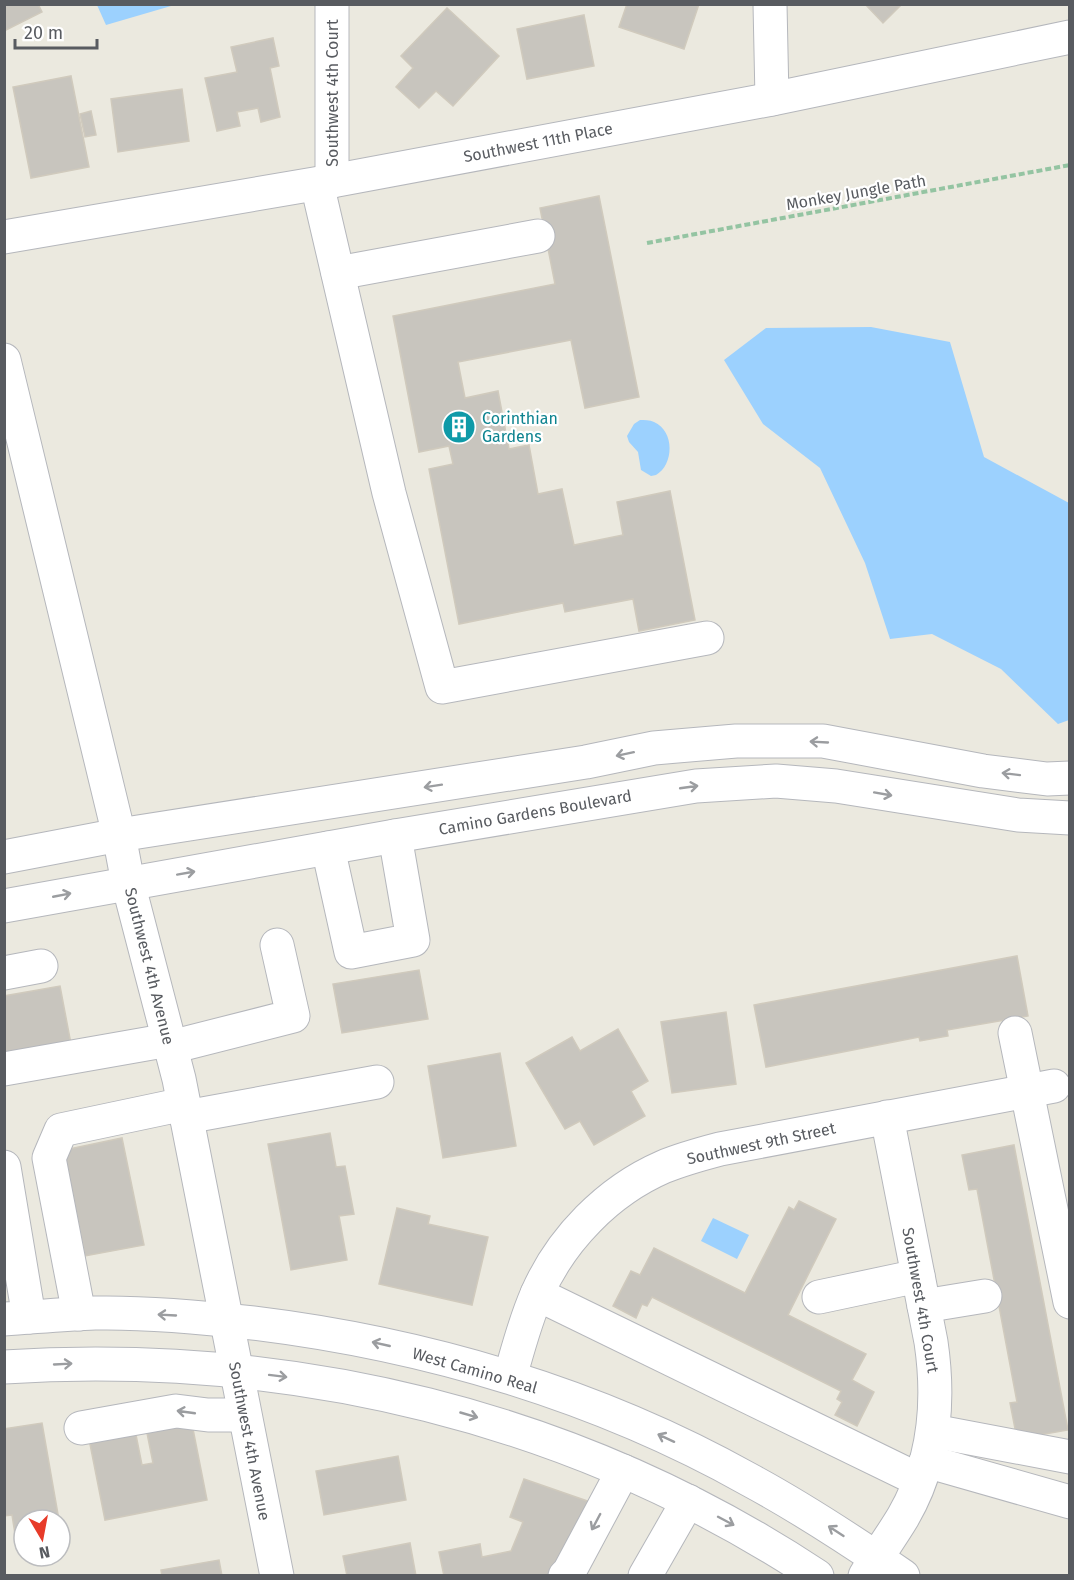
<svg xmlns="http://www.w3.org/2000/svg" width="1074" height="1580" viewBox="0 0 1074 1580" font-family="'Fira Sans',sans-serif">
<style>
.water{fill:#9cd1fe}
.building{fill:#c8c5be;stroke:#d0cabd;stroke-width:1.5}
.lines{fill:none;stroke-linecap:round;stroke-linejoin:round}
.minor-casing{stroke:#b5b7bc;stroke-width:35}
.path{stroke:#94c4a2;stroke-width:4;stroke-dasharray:6 3;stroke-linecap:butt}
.minor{stroke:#fff;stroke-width:33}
.oneway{stroke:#9b9da0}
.labels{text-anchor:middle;stroke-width:4.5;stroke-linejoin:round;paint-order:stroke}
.street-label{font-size:16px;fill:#585b60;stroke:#fff}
.culture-label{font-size:16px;fill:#0d838f;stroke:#fff;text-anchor:start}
</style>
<rect width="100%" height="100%" fill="#ebe9df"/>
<!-- water -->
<g class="water">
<path d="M171 4V6L106 25 97 5Z"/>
<path d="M871 327 950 342 984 457 1069 503V720L1058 724 1001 669 932 634 890 639 865 563 820 468 763 424 724 360 766 328Z"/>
<path d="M640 420C644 420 650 420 654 422 675 431 674 465 656 475L651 476 641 470 638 452 629 442 627 436 634 424Z"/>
<path d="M713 1218 749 1235 737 1259 701 1241Z"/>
</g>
<!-- building -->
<g class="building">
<path d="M4 4H38L42 12 4 31Z"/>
<path d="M627 4H699L684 49 619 27Z"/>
<path d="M865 4H902L883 23Z"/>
<path d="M447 8 499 56 453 106 436 91 419 108 396 87 413 68 401 56Z"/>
<path d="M584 15 594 66 527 79 517 29Z"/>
<path d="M273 38 279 66 270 68 280 117 261 122 258 108 237 112 240 126 217 131 205 78 237 72 231 47Z"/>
<path d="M71 76 89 167 31 178 13 87Z"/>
<path d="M182 89 189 141 118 152 111 99Z"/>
<path d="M91 111 96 135 85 137 80 114Z"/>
<path d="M599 196 639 397 585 408 571 340 458 362 465 398 498 391 509 449 529 445 538 494 562 489 574 545 623 535 617 502 670 491 695 620 639 631 633 599 565 612 563 603 459 624 429 469 453 464 449 446 419 452 393 316 555 284 540 208Z"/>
<path d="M1017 956 1028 1016 947 1030 948 1036 920 1041 919 1037 766 1067 754 1005Z"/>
<path d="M419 970 428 1019 342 1033 333 984Z"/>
<path d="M60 986 71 1044 4 1057V996Z"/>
<path d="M726 1012 736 1084 672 1093 661 1022Z"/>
<path d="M618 1029 648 1081 631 1091 645 1116 594 1145 580 1121 565 1129 526 1063 572 1037 580 1051Z"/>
<path d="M500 1053 516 1146 443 1158 428 1066Z"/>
<path d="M330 1133 336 1167 345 1166 354 1214 339 1216 347 1260 291 1270 268 1144Z"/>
<path d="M122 1138 144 1245 85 1256 64 1150Z"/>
<path d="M1014 1145 1068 1430 1017 1439 1010 1403 1017 1402 977 1189 969 1190 962 1155Z"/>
<path d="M799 1201 836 1219 788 1315 866 1354 852 1380 874 1392 857 1426 835 1415 842 1402 837 1399 841 1391 652 1297 647 1306 642 1304 636 1318 613 1306 631 1271 640 1275 654 1248 745 1293 789 1207 794 1210Z"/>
<path d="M397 1208 430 1216 428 1224 488 1237 472 1305 379 1284Z"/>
<path d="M191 1419 207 1500 105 1520 89 1439 135 1430 142 1465 153 1463 146 1428Z"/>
<path d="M42 1423 59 1520H24V1532L15 1534 12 1515 4 1516V1429Z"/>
<path d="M398 1456 406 1500 324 1515 316 1471Z"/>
<path d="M524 1479 596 1504 556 1576H444L439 1552 480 1544 482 1557 511 1551 523 1522 510 1517Z"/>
<path d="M410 1543 416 1576H347L343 1556Z"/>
<path d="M219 1560 222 1576H162L161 1570Z"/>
</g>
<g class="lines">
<!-- minor casing -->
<g class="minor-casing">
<g id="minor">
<path d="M332 4V181"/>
<path d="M770 4 772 99"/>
<path d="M317 184 389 493 442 687 707 638"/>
<path d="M4 237 332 181 772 99 1070 37"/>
<path d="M338 273 538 236"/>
<path d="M4 360 119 835 128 883 179 1079 277 1576"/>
<path d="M328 848 351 952 413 940 395 836"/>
<path d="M4 857 119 835 586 762 654 748 736 741H823L983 771 1047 779 1070 778"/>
<path d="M4 906 395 836 696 786 776 781 836 786 1018 815 1070 818"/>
<path d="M4 973 41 966"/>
<path d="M1015 1033 1070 1302"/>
<path d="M171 1047 293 1016 277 945"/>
<path d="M4 1069 169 1040"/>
<path d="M186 1117 377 1082"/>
<path d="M4 1167 29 1317"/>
<path d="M537 1294 919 1480"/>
<path d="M819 1297 918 1276"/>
<path d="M924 1306 985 1296"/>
<path d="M79 1314 49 1158 61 1130 184 1104"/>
<path d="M4 1319C35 1317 65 1314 95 1313 148 1312 201 1317 253 1323 425 1344 596 1394 748 1479 802 1508 852 1541 903 1576"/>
<path d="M4 1367C292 1349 575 1416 817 1576"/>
<path d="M510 1377C518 1349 525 1321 537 1294 561 1239 608 1191 663 1167 682 1159 701 1154 720 1149L1054 1086"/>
<path d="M81 1428 176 1411 208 1415H244"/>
<path d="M933 1431 1070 1457"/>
<path d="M926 1461 1070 1502"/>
<path d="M565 1576 569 1572 623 1471"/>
<path d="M645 1576 688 1501"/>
<path d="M865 1576C877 1556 891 1537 903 1517 934 1464 940 1403 931 1342L887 1117"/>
</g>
</g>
<!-- path -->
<path class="path" d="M647 243 1070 165"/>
<!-- minor -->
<use href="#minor" class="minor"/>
</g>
<!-- one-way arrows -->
<defs><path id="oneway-shaft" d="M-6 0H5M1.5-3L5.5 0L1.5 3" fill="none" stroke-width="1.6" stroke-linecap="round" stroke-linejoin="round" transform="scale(1.5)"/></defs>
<g class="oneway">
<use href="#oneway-shaft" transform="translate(819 742) rotate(-177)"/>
<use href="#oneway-shaft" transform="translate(625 754) rotate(168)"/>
<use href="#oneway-shaft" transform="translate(1011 774) rotate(-173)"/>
<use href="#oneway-shaft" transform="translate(433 786) rotate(171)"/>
<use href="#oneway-shaft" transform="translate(689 787) rotate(-8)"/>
<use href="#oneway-shaft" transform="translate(883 794) rotate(10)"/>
<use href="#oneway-shaft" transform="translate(186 873) rotate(-10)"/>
<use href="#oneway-shaft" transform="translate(62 895) rotate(-11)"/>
<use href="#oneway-shaft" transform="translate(167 1315) rotate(-177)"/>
<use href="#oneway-shaft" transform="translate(381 1344) rotate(-167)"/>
<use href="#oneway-shaft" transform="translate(63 1364) rotate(-3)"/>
<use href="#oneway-shaft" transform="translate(278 1376) rotate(7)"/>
<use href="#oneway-shaft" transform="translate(186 1412) rotate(-172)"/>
<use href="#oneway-shaft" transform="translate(469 1415) rotate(16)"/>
<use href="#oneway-shaft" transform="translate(666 1438) rotate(-155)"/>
<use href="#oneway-shaft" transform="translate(726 1521) rotate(28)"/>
<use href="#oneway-shaft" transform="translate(596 1522) rotate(118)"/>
<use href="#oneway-shaft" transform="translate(836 1531) rotate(-147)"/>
</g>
<!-- icons -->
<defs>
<g id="building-disc" transform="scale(1.725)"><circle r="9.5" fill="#0f9aa8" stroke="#fff"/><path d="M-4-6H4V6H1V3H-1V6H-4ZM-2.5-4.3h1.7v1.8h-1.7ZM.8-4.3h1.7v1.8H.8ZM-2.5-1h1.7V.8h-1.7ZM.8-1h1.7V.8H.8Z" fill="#fff"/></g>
</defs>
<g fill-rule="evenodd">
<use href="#building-disc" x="459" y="427"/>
</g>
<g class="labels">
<!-- street labels -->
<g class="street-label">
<text transform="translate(332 93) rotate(-90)" y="6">Southwest 4th Court</text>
<text transform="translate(538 142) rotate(-11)" y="6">Southwest 11th Place</text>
<text transform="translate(856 192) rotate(-10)" y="6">Monkey Jungle Path</text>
<text transform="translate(535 812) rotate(-10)" y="6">Camino Gardens Boulevard</text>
<text transform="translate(150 966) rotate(76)" y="6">Southwest 4th Avenue</text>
<text transform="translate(761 1143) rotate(-12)" y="6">Southwest 9th Street</text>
<text transform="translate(921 1300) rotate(80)" y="6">Southwest 4th Court</text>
<text transform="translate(475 1370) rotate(16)" y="6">West Camino Real</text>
<text transform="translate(250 1441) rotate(79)" y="6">Southwest 4th Avenue</text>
</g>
<!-- culture labels -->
<g class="culture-label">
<text x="482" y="424">Corinthian<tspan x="482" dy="18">Gardens</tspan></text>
</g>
</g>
<!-- border -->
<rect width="1074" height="1580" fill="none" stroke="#585b60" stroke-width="12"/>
<!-- north arrow -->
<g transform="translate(42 1538) rotate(170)"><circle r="28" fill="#ffffff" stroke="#bcbdbf" stroke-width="1.5"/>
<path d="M0-4.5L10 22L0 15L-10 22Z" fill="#e73b29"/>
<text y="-9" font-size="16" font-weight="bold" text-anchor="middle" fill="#585b60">N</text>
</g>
<!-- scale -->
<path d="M15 39v9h82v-9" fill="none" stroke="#585b60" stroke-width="3"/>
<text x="24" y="39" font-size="18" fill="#585b60" stroke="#ffffff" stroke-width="4.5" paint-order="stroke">20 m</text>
</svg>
